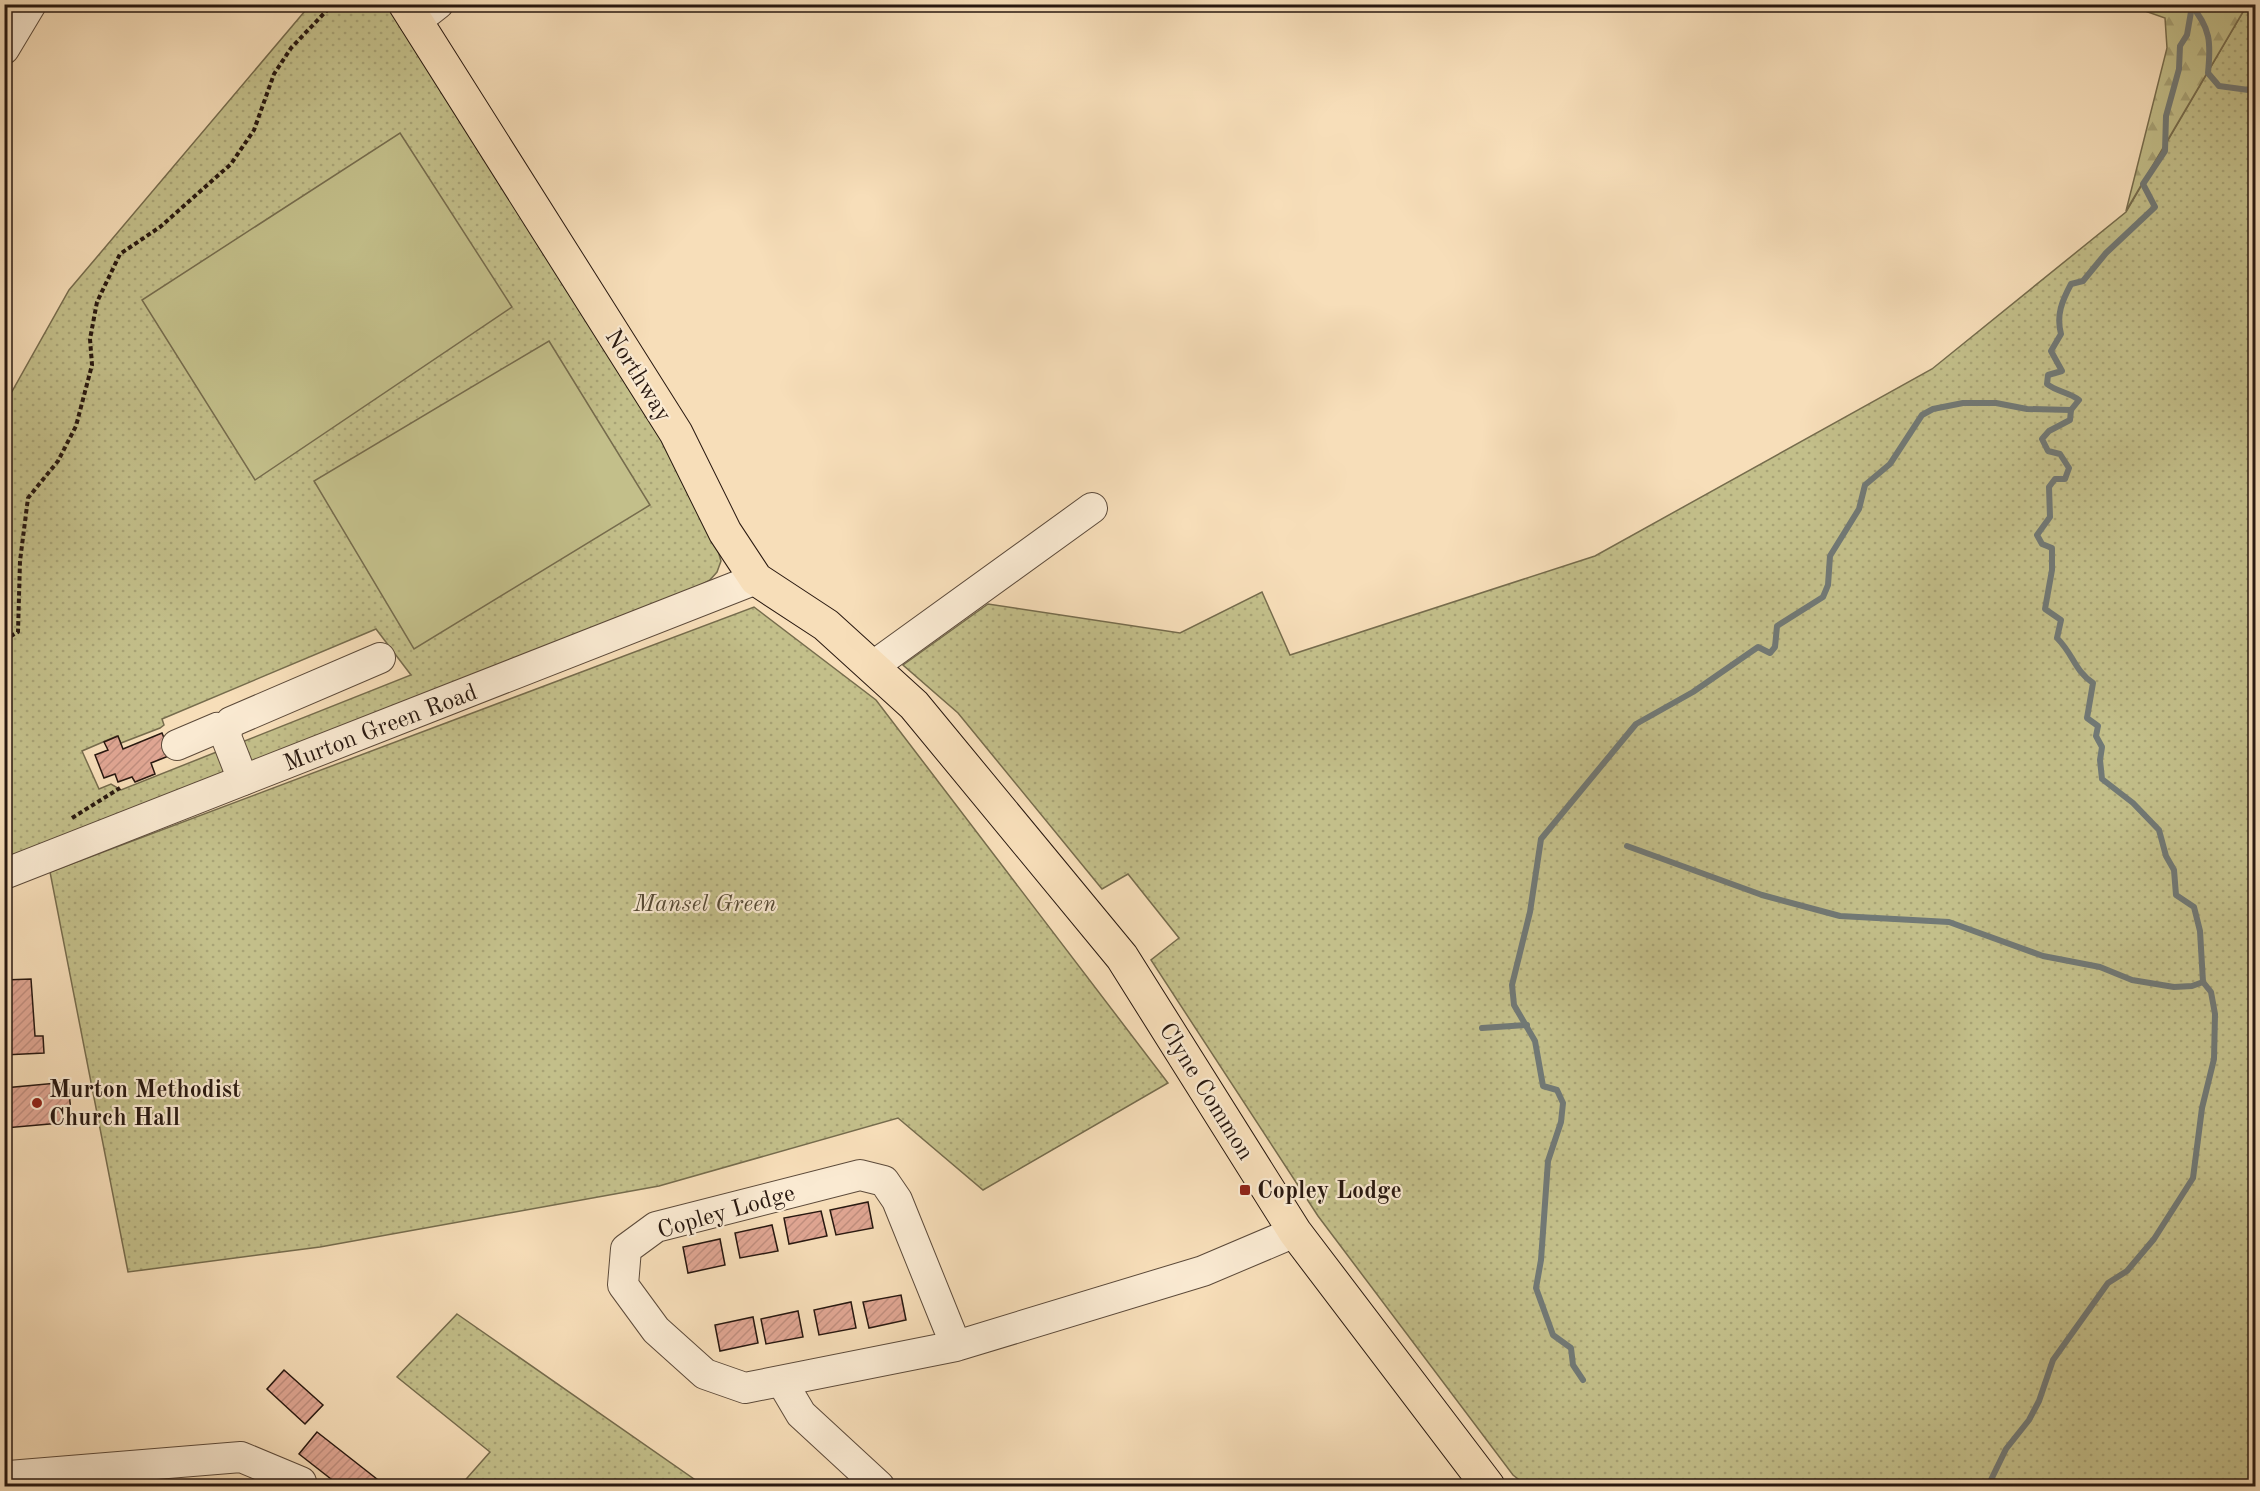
<svg xmlns="http://www.w3.org/2000/svg" width="2260" height="1491" viewBox="0 0 2260 1491" font-family="'Old Standard TT',serif">
<style>
.green{fill:url(#green-dots);stroke:#766c4d;stroke-width:1.5}
.forest{fill:url(#forest-firs);stroke:#766c4d;stroke-width:1.5}
.pitch{fill:#c3bf8a;stroke:#766c4d;stroke-width:1.5}
.lines{fill:none;stroke-linecap:round;stroke-linejoin:round}
.stream{stroke:#717976;stroke-width:6}
.building{fill:url(#building-hatch);stroke:#281810;stroke-width:1.5}
.minor-casing{stroke:#5c4a3a;stroke-width:32}
.major-casing{stroke:#281810;stroke-width:35}
.path{stroke:#281810;stroke-width:4;stroke-dasharray:4.5 3;stroke-linecap:butt}
.minor{stroke:#faead2;stroke-width:30}
.major{stroke:#f7deb9;stroke-width:33}
.poi-dot{fill:#8f2418;stroke:#faead2;stroke-width:2}
.labels{text-anchor:middle;stroke-width:4.5;stroke-linejoin:round;paint-order:stroke}
.street-label{font-size:24px;fill:#281810;stroke:#faead2}
.park-label{font-size:24px;font-style:italic;fill:#564a35;stroke:#faead2}
.poi-label{font-size:24px;font-weight:bold;fill:#281810;stroke:#faead2;text-anchor:start}
</style>
<defs>
<pattern id="green-dots" width="8" height="8" patternUnits="userSpaceOnUse" patternTransform="scale(1.5)"><rect width="8" height="8" fill="#c3bf8a"/><path d="M2 2h.1M6 6h.1" fill="none" stroke="#a8a376" stroke-width="1.8" stroke-linecap="round"/></pattern>
<pattern id="forest-firs" width="22" height="20" patternUnits="userSpaceOnUse" patternTransform="scale(1.5)"><rect width="22" height="20" fill="#c3bf8a"/><path d="M5 1l3.5 6h-7zM16 11l3.5 6h-7z" fill="#a8a376"/></pattern>
<pattern id="building-hatch" width="6" height="6" patternUnits="userSpaceOnUse" patternTransform="scale(1.5)"><rect width="6" height="6" fill="#e0a693"/><path d="M-1 1l2-2M0 6l6-6M5 7l2-2" fill="none" stroke="#c08e7e"/></pattern>
</defs>
<rect width="100%" height="100%" fill="#f7deb9"/>
<filter id="stains"><feTurbulence type="fractalNoise" baseFrequency=".00333" numOctaves="4"/><feColorMatrix values="0 0 0 0 .2 0 0 0 0 .09 0 0 0 0 .02 0 0 0 .5 -.17"/></filter>
<radialGradient id="worn" r=".72"><stop offset=".6" stop-color="#630" stop-opacity="0"/><stop offset="1" stop-color="#630" stop-opacity=".3"/></radialGradient>
<!-- green -->
<g class="green">
<path d="M310 5H390L669 452 716 544 721 561 717 572 710 580 683 595 247 770 237 744 411 675 376 629 162 719 164 725 160 728 121 743 117 736 82 751 99 789 111 784 121 790 224 749 234 775 5 866V404L69 290Z"/>
<path d="M2247 5 2256 14 2255 1486H1527L1513 1475 1318 1216 1151 960 1179 938 1128 874 1102 889 958 713 903 665 988 604 1180 633 1262 592 1290 655 1595 556 1932 369 2126 212Z"/>
<path d="M754 607 876 700 1168 1083 983 1190 898 1118 659 1186 320 1247 128 1272 50 872Z"/>
<path d="M457 1314 704 1486H460L490 1452 397 1377Z"/>
</g>
<!-- forest -->
<path class="forest" d="M2128 5H2247L2126 211 2167 48 2165 18Z"/>
<!-- pitch -->
<g class="pitch">
<path d="M400 133 512 307 255 480 142 300Z"/>
<path d="M549 341 650 505 414 649 314 481Z"/>
</g>
<g class="lines">
<!-- stream -->
<g class="stream">
<path d="M2190 4C2211 28 2211 43 2208 73L2219 86 2256 91"/>
<path d="M1627 846 1762 895 1840 916 1949 922 2043 956 2100 967 2132 980 2174 987 2192 986 2203 982"/>
<path d="M1482 1028 1527 1025"/>
<path d="M1583 1380 1573 1365 1571 1348 1553 1335 1536 1288 1541 1260 1548 1161 1561 1122 1563 1103 1557 1090 1543 1086 1535 1041 1514 1005 1512 985 1530 912 1541 839 1636 724 1693 692 1758 647 1770 653 1775 647 1777 626 1823 597 1828 585 1830 556 1859 509 1865 485 1890 464 1922 415 1933 409 1963 403H1996L2027 409 2071 410"/>
<path d="M1988 1486 2006 1449 2029 1420 2039 1401 2053 1360 2108 1283 2127 1271 2154 1239 2193 1178 2202 1108 2214 1059 2215 1014 2211 992 2203 982 2200 931 2194 907 2176 895 2174 870 2166 856 2159 830 2133 803 2102 779 2100 760 2102 747 2096 736 2098 726 2087 718 2093 683C2074 670 2074 655 2057 638L2061 620 2045 609 2052 570V548L2042 544 2037 535 2050 517 2049 487 2055 479H2065L2069 468 2060 454 2048 451 2042 439 2049 431 2070 420 2071 410 2079 400C2069 392 2057 392 2047 384L2048 375 2062 371 2051 351 2061 334C2056 315 2062 301 2071 284L2083 281 2106 253 2155 207 2143 184 2165 151 2166 116 2179 69 2180 46 2187 35 2192 6"/>
</g>
</g>
<!-- building -->
<g class="building">
<path d="M162 733 171 755 151 763 155 774 135 782 132 777 118 782 115 774 104 778 95 755 108 750 104 742 118 736 123 749Z"/>
<path d="M31 979 35 1036H43L44 1053 4 1055V980Z"/>
<path d="M68 1082 72 1122 5 1128 4 1088Z"/>
<path d="M868 1202 873 1228 836 1235 830 1210Z"/>
<path d="M821 1211 827 1236 789 1244 784 1218Z"/>
<path d="M772 1225 778 1251 740 1258 735 1233Z"/>
<path d="M720 1239 725 1265 688 1273 683 1247Z"/>
<path d="M901 1295 906 1320 869 1328 863 1302Z"/>
<path d="M851 1302 856 1328 819 1335 814 1310Z"/>
<path d="M798 1311 803 1337 766 1344 761 1319Z"/>
<path d="M753 1317 758 1343 720 1351 715 1325Z"/>
<path d="M284 1370 323 1405 305 1424 267 1389Z"/>
<path d="M317 1432 382 1483 379 1486H340L299 1454Z"/>
</g>
<g class="lines">
<!-- minor casing -->
<g class="minor-casing">
<g id="minor">
<path d="M415 22 438 4"/>
<path d="M4 49 31 4"/>
<path d="M872 667 1092 508"/>
<path d="M225 734 231 722 380 658"/>
<path d="M177 745 217 728 225 734 243 780"/>
<path d="M4 874 756 579"/>
<path d="M956 1346 897 1200 884 1181 860 1175 656 1227 626 1249 623 1285 656 1330 705 1374 745 1388 956 1346 1203 1271 1295 1232"/>
<path d="M782 1382 801 1414 879 1486"/>
<path d="M9 1476 241 1457 301 1482 302 1486"/>
</g>
</g>
<!-- major casing -->
<g class="major-casing">
<path id="major" d="M405 4 676 433 725 532 756 579 826 625 914 705 1122 957 1295 1232 1488 1486"/>
</g>
<!-- path -->
<g class="path">
<path d="M4 640 18 632 20 561 28 498 58 461 76 426 92 365 90 339 97 302 120 254 160 227 231 164 254 130 274 74 291 48 333 4"/>
<path d="M72 818 120 788"/>
</g>
<!-- minor -->
<use href="#minor" class="minor"/>
<!-- major -->
<use href="#major" class="major"/>
</g>
<!-- markers -->
<g class="poi-dot">
<circle cx="37" cy="1103" r="6"/>
<rect x="1239" y="1184" width="12" height="12" rx="3"/>
</g>
<g class="labels">
<!-- street labels -->
<g class="street-label">
<text transform="translate(639 375) rotate(58)" y="8">Northway</text>
<text transform="translate(380 727) rotate(-21)" y="8">Murton Green Road</text>
<text transform="translate(1207 1091) rotate(58)" y="8">Clyne Common</text>
<text transform="translate(726 1211) rotate(-16)" y="8">Copley Lodge</text>
</g>
<!-- park labels -->
<g class="park-label">
<text x="705" y="911">Mansel Green</text>
</g>
<!-- poi labels -->
<g class="poi-label">
<text x="49" y="1097">Murton Methodist<tspan x="49" dy="28">Church Hall</tspan></text>
<text x="1257" y="1198">Copley Lodge</text>
</g>
</g>
<!-- margin -->
<rect width="2260" height="1491" fill="none" stroke="#f7deb9" stroke-width="24"/>
<rect x="6" y="6" width="2248" height="1479" fill="none" stroke="#281810" stroke-width="3"/>
<rect x="12" y="12" width="2236" height="1467" fill="none" stroke="#281810" stroke-width="1.5"/>
<rect width="100%" height="100%" filter="url(#stains)"/>
<rect width="100%" height="100%" fill="url(#worn)"/>
</svg>
